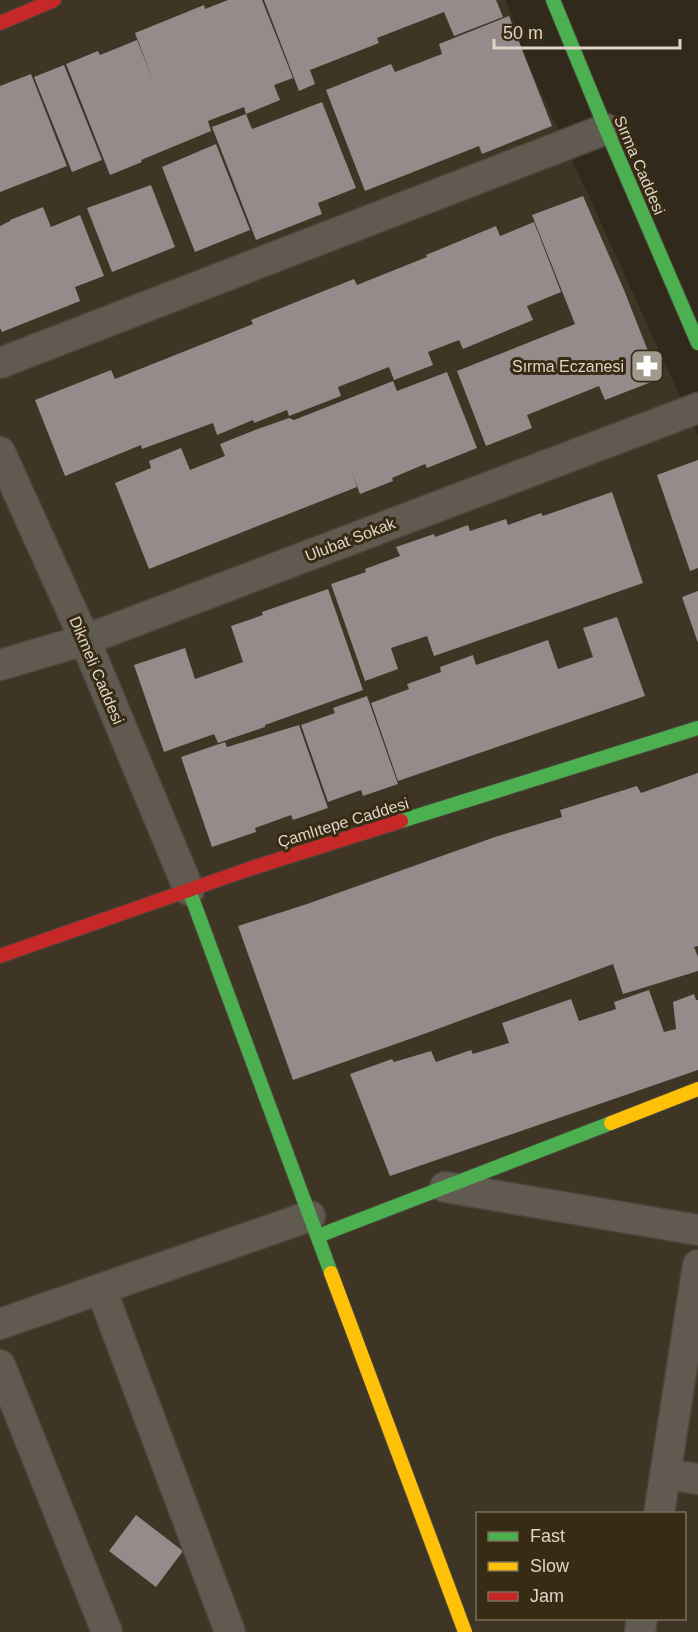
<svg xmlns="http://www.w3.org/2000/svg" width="698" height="1632" viewBox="0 0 698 1632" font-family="Helvetica,sans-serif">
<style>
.commercial{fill:#3e3525;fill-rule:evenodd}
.building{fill:#968a8a}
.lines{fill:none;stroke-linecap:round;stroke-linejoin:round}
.street-casing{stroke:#4b453a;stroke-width:33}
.fast-casing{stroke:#4b453a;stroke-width:16}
.slow-casing{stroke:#4b453a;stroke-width:16}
.jam-casing{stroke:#4b453a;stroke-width:16}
.street{stroke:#615a51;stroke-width:30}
.fast{stroke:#4caf50;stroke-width:14}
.slow{stroke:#ffc107;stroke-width:14}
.jam{stroke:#c62828;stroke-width:14}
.labels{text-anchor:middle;stroke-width:6;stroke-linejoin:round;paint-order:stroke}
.street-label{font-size:16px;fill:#ded5c8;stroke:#382b14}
.poi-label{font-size:16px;fill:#ded5c8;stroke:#382b14;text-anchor:end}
</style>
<rect width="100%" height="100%" fill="#30291c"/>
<!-- commercial -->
<path class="commercial" d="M0 0H506L524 55 698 435V1632H0ZM478 1514H684V1618H478Z"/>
<!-- building -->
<g class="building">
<path d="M228 0H262L293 78 274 85 280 100 246 114 252 129 322 102 356 188 318 203 322 214 256 240 212 127 246 114 244 107 208 121 211 131 141 160 142 162 110 175 66 64 98 51 100 55 137 40 153 80 135 33 204 5 205 9Z"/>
<path d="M264 0H496L503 17 454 36 444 12 377 38 379 43 310 70 315 84 299 91Z"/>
<path d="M509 16 552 126 482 154 479 146 365 191 326 90 391 64 395 72 442 54 439 44Z"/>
<path d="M64 65 102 160 72 172 34 77Z"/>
<path d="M31 74 67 166 0 192V86Z"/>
<path d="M216 144 250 230 195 252 162 167Z"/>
<path d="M151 185 175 247 112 272 87 208Z"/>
<path d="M583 196 624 290 659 379 605 400 599 386 527 415 532 428 486 446 457 371 575 324 532 215Z"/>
<path d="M43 207 51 227 80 215 104 276 75 287 80 301 2 332 0 328V226L10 221V220Z"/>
<path d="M534 222 561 292 527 306 533 320 463 349 459 340 428 352 433 365 394 380 389 367 338 387 341 396 289 416 287 410 254 423 253 420 217 435 213 423 142 449 141 445 65 476 35 400 111 370 115 379 253 324 251 320 354 279 357 285 427 257 426 255 496 226 500 236Z"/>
<path d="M447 372 477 448 427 468 425 464 392 478 393 481 360 494 352 472 357 487 149 569 115 483 151 468 149 461 181 448 190 470 225 456 220 444 255 430 289 418 294 420 393 381 397 391Z"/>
<path d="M698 460V568L690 571 657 475Z"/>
<path d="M612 492 643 583 434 656 427 636 391 648 398 669 365 681 331 584 366 572 365 569 400 556 396 547 434 534 435 537 468 525 470 531 506 519 508 525 541 513 543 516Z"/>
<path d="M328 589 363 690 265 725V727L218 743 214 734 164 752 134 665 185 648 195 679 243 662 231 626 263 615 262 612Z"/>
<path d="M698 591V643L682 597Z"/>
<path d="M617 617 645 696 398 781 371 703 409 689 407 684 441 672 440 667 473 655 476 665 548 640 558 669 593 657 583 628Z"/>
<path d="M367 696 398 784 363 796 361 790 328 802 301 725 335 713 333 708Z"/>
<path d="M299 725 328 808 293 820 291 815 255 828 256 832 212 847 181 757 225 742 227 747Z"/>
<path d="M698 773V946L694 947 698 957V971L623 994 613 964 424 1034 293 1080 238 926 307 904 495 837 562 817 560 810 637 786 641 793Z"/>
<path d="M649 990 664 1032 676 1029 673 1002 694 994 696 1000H698V1070L390 1176 350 1074 392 1059 394 1062 431 1051 436 1062 471 1050 473 1054 509 1043 502 1023 571 999 579 1021 616 1009 614 1002Z"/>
<path d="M136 1515 183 1551 156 1587 109 1551Z"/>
</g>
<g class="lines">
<!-- street casing -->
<g class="street-casing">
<g id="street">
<path d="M0 363 606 129"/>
<path d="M0 452 85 640 189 890"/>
<path d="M0 665 85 640 698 408"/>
<path d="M445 1187 698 1230"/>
<path d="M101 1289 230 1632"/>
<path d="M0 1324 310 1216"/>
<path d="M0 1365 107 1632"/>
<path d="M665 1474 698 1479"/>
<path d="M659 1514 698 1265"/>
<path d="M640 1632 642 1618"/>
</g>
</g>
<!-- fast casing -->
<g class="fast-casing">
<g id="fast">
<path d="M553 0 606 129 698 343"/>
<path d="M401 821 698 728"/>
<path d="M189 890 331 1273"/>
<path d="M318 1236 611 1123"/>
</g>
</g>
<!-- slow casing -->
<g class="slow-casing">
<g id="slow">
<path d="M611 1123 698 1089"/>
<path d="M331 1273 465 1632"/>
</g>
</g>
<!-- jam casing -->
<g class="jam-casing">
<g id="jam">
<path d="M0 23 54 0"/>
<path d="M0 956 252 868 401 821"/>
</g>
</g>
<!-- street -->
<use href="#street" class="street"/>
<!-- fast -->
<use href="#fast" class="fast"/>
<!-- slow -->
<use href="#slow" class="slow"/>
<!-- jam -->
<use href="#jam" class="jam"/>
</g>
<!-- icons -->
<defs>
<g id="pharmacy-square" transform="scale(1.725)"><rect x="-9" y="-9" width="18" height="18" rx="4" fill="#a1998c" stroke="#382b14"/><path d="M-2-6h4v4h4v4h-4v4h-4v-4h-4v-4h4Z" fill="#fff"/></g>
</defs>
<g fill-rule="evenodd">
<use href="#pharmacy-square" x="647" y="366"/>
</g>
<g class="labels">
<!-- street labels -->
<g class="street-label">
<text transform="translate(640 165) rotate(67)" y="6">Sırma Caddesi</text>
<text transform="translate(350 539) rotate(-21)" y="6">Ulubat Sokak</text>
<text transform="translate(97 670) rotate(67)" y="6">Dikmeli Caddesi</text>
<text transform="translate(343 822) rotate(-17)" y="6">Çamlıtepe Caddesi</text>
</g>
<!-- poi labels -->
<g class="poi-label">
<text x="624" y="372">Sırma Eczanesi</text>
</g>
</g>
<!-- legend -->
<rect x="476" y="1512" width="210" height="108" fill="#382b14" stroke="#7a6f5c" stroke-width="1.5"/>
<rect x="488" y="1532" width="30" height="9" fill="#4caf50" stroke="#7a6f5c" stroke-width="1.5"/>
<text x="530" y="1542" font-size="18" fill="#ded5c8">Fast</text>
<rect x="488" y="1562" width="30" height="9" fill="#ffc107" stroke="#7a6f5c" stroke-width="1.5"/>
<text x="530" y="1572" font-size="18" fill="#ded5c8">Slow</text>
<rect x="488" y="1592" width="30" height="9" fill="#c62828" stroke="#7a6f5c" stroke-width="1.5"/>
<text x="530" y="1602" font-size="18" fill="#ded5c8">Jam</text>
<!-- scale -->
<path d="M494 39v9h186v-9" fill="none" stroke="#ded5c8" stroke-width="3"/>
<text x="503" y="39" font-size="18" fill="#ded5c8" stroke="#382b14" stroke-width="4.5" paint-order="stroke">50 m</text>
</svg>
